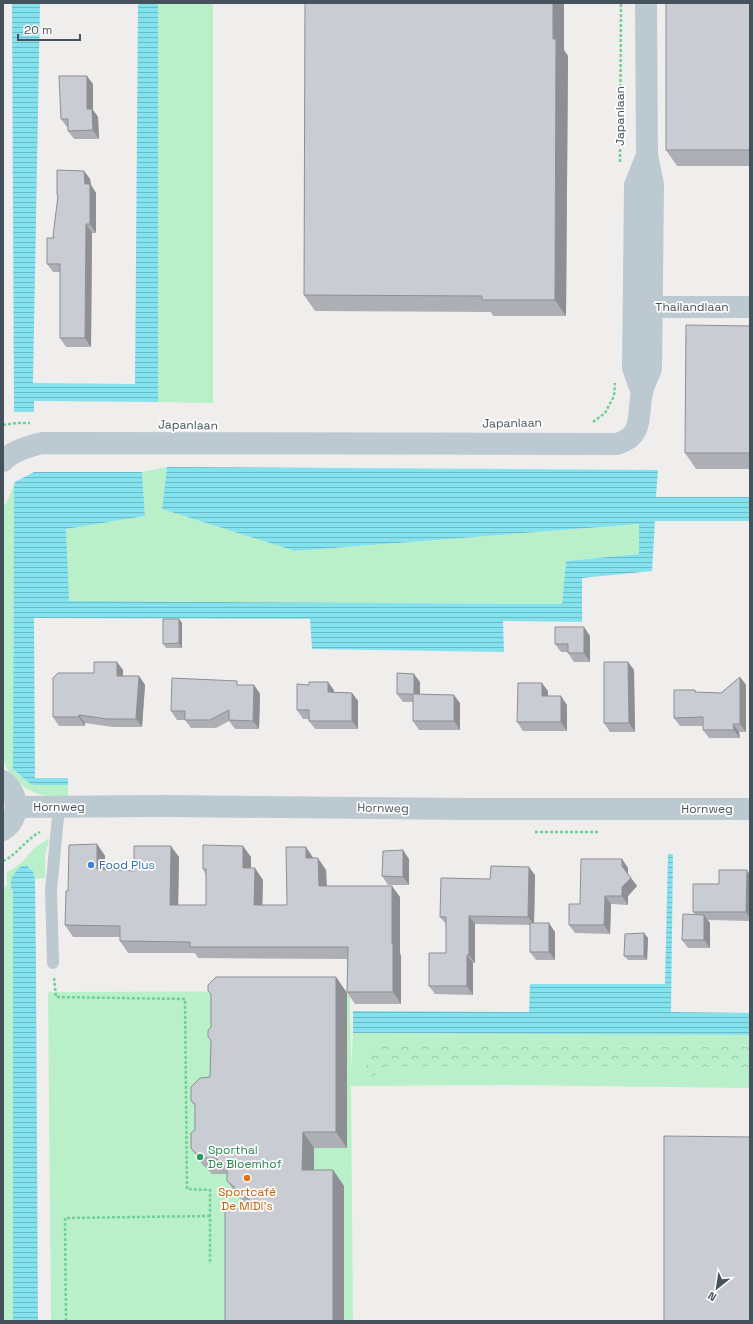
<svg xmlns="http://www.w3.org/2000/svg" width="753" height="1324" viewBox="0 0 753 1324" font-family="'Space Grotesk',sans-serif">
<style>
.green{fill:#b9f0c9}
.forest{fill:url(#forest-crowns)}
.water{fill:url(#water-rules)}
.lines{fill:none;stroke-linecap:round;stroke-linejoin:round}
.path{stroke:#70cf97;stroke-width:2.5;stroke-dasharray:3 2;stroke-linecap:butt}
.service{stroke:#bdc9d0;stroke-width:12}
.minor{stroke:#bdc9d0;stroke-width:22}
.tertiary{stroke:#bdc9d0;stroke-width:22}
.wall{fill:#adafb5}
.shaded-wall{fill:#8d8f93}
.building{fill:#c9ccd2;stroke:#8d8f93}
.shop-dot{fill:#3f7fe0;stroke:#fff;stroke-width:1.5}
.leisure-dot{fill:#2e9e5b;stroke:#fff;stroke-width:1.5}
.food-dot{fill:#e8710a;stroke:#fff;stroke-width:1.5}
.labels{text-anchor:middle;stroke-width:3.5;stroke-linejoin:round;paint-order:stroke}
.street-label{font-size:12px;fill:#45525b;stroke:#fff}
.shop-label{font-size:12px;fill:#366cbe;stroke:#fff;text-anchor:start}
.leisure-label{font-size:12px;fill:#27864d;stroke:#fff;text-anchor:start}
.food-label{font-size:12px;fill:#c56008;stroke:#fff}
</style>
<defs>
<pattern id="forest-crowns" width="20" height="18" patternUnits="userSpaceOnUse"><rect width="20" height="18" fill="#b9f0c9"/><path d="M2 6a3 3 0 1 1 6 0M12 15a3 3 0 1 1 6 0" fill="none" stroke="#98c5a6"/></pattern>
<pattern id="water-rules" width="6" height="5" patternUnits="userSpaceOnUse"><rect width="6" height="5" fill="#84e2ee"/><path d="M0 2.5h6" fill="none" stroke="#6ebac4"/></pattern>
</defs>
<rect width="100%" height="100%" fill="#f0eded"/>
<!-- green -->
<g class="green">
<path d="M158 3H213V403L158 402Z"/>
<path d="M167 467 162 509 295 551 639 524V554L566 561 562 604 68 601 66 529 145 516 142 472Z"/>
<path d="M14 485 13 769 29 783 34 785H68V797C61 796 55 797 49 796 28 794 8 778 3 758V503L6 504Z"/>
<path d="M49 839 45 856V878L35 879 34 874 28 865 21 866 11 889 13 891V1321H3V887L7 886V872C12 869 18 866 23 861 31 852 37 844 49 839Z"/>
<path d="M350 991 351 1071 353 1033 750 1035V1047L370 1046 372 1078 384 1066 750 1067V1088L509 1085 351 1086 353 1321H51L48 992Z"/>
</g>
<!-- forest -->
<path class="forest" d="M370 1046 750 1047V1067L384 1066 372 1078 363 1080Z"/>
<!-- water -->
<g class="water">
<path d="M12 3H40L33 383 135 384 138 3H158V402L34 401V412H14Z"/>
<path d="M167 467 658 470 656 497H750V521H655L652 571 582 578V622L503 621 504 652 312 649 310 619 34 618 35 778H68V785H34L29 783 13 769 14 485 15 482 34 472H142L145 516 66 529 69 601 562 604 566 561 639 554V524L295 551 162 509Z"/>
<path d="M668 854H673L671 1012 750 1013V1035L353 1033V1011L529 1012 530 984H665Z"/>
<path d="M28 865V867L33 871 35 879 36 967 38 1321H13V892C7 880 14 874 21 866Z"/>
</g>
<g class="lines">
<!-- path -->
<g class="path">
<path d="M620 162 621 3"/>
<path d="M593 422 605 413 614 396 615 383"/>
<path d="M3 425 17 423H30"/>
<path d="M535 832H598"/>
<path d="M3 861C18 854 26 839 40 832"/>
<path d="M54 978 56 997 185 999 187 1189 210 1190V1264"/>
<path d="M66 1321 65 1218 210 1216"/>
</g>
<!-- service -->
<path class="service" d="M53 963 51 890 59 807"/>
<!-- minor -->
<g class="minor">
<path d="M634 307H750"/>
<path d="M16 807 165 806 470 809H750"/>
</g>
<!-- tertiary -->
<g class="tertiary">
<path d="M642 393 633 368 635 185 647 155"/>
<path d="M3 461C14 450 28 447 42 443L617 444C645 435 637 415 642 392 644 384 648 376 651 369L653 185 647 155 646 3"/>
<path d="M3 781C19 793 21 819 3 830"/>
</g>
</g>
<!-- wall -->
<g class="wall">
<path d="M305 3H564V50L568 56 566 316H493L491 312 315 311 304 295Z"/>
<path d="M750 3V166H677L666 150Z"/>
<path d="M93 84V110L98 117 99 139H74L68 131V127H67L61 119Z"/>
<path d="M84 171 90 179 91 185 96 193V233H92L91 347H66L60 338V272H53L47 264 54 238 58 197 57 195Z"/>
<path d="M750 326V469H696L685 453Z"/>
<path d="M179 619 182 623V648H166L163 644Z"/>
<path d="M590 636V662H574L568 653V652H561L555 644Z"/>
<path d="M117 662 123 670V676H139L145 685 142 727H113L85 723V726H59L53 717 94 673Z"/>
<path d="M628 662 634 670 635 732H610L604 723Z"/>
<path d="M740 677 746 685V732H739L740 738H709L703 730V726H680L674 718 695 690 696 692 721 693Z"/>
<path d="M420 682V694L460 703V730H419L413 721V702H403L397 694Z"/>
<path d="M240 685H254L260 694 259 729H235L229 721 216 728H191L185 720H177L171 711Z"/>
<path d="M334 690V692L352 693 358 701V729H315L309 721V719H303L297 710Z"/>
<path d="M548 691V696L567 705V731H523L517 722Z"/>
<path d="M97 844 105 856V870L134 871 179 857 178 905H206V875L203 869 251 857V868L263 880 262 905H287L314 858 326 870 327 886 400 897V953L401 956V1004H355L347 992V959L198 958 195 953H128L120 941V937H73L65 925 68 891Z"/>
<path d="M409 859V885H388L382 876Z"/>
<path d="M622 859 628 868V874L637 886 628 896V905L611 904 610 934 575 933 569 925 580 904Z"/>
<path d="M535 875 534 923 555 932V960H536L530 952V925L475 924V963H473V995L435 994 429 986 446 953V924L440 917 490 879Z"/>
<path d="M750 875V921L708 920 710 923V948H688L682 940 695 914 693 912 719 884Z"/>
<path d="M644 933 648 938 647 960H628L624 956Z"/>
<path d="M336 977 347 993V1148H314V1170H333L344 1186V1321H225L252 1209 239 1197 227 1181V1174H212L202 1164 191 1148 195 1130V1106L191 1101 210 1077 211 1041 208 1037 211 1027V995L208 991Z"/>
</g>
<!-- shaded-wall -->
<g class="shaded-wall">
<path d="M553 3H564V50L568 56 566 316 555 300Z"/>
<path d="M87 76 93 84V110L98 117 99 139 93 130 87 109Z"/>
<path d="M84 171 90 179 91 185 96 193V233L90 224 85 184Z"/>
<path d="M86 224 92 233 91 347 85 338Z"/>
<path d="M179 619 182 623V648L179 643Z"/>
<path d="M584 627 590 636V662L584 653Z"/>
<path d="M117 662 123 670V685L117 676Z"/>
<path d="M628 662 634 670 635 732 629 723Z"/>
<path d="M414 674 420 682V703L414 694Z"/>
<path d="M139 676 145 685 142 727 136 719Z"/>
<path d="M740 677 746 685V732L740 724Z"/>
<path d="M328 682 334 690V701L328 692Z"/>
<path d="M542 683 548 691V705L542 696Z"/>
<path d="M254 685 260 694 259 729 253 721Z"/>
<path d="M352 693 358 701V729L352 721Z"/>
<path d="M454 695 460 703V730L454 721Z"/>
<path d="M561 696 567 705V731L561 722Z"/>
<path d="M79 715 85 723V726L79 717Z"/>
<path d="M733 724 739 732 740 738 734 730Z"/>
<path d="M97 844 105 856V881L97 869Z"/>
<path d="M171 846 179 857 178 917 170 905Z"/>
<path d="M243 846 251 857V880L243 868Z"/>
<path d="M306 847 314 859 306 858Z"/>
<path d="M403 850 409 859V885L403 877Z"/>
<path d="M318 858 326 870 327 898 319 886Z"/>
<path d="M622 859 628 868V875L622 866Z"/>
<path d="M529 867 535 875 534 925 528 917Z"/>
<path d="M255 868 263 880 262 917 254 905Z"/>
<path d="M747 870 750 875V918L746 912Z"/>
<path d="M631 878 637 886 628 896V905L622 896V887Z"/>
<path d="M392 886 400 897V953L401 956V1004L393 992 392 944Z"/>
<path d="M605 896 611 904 610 934 604 925Z"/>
<path d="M704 915 710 923V948L704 940Z"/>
<path d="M469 916 475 924V963L469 955Z"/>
<path d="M549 923 555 932V960L549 952Z"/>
<path d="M644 933 648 938 647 960 644 956Z"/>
<path d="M467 955 473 963V995L467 986Z"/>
<path d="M336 977 347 993V1148L336 1132Z"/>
<path d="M303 1132 314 1148V1186L302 1170Z"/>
<path d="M333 1170 344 1186V1321H333Z"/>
</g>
<!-- building -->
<g class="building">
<path d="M305 3H553V39H556L555 300H482V296L304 295Z"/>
<rect x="666" y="3" width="84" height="147"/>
<path d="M59 76H87V109H92L93 130 68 131V119H61Z"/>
<path d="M57 170 84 171 85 184H90V224H86L85 338H60V264H47V238H54L53 236 58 196 57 195Z"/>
<path d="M686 325 750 326V453H685Z"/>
<path d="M163 619H179V643L163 644Z"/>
<path d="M555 627H584V653H568V644H555Z"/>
<path d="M94 662H117V676H139L136 719H107L79 715V717H53V678L58 673H94Z"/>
<path d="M604 662H628L629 723H604Z"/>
<path d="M397 673 414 674V694L454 695V721H413V694H397Z"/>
<path d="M740 677V724H733L734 730H703V717L674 718V690H695V692L721 693Z"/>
<path d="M172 678 237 681V685H254L253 721 229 720V710L210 720H185V711H171Z"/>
<path d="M309 682H328V692L352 693V721H309V710H297V684L309 685Z"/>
<path d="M518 683H542V696H561V722H517Z"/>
<path d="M97 844V869L134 871V846H171L170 905H206V869H203V845L243 846V868H255L254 905H287L286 847H306V858H318L319 886H392V944H393V992H347L348 947H190V942L120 941V926L65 925 66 891H68L69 845Z"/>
<path d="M403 850V877L382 876 383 851Z"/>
<path d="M581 859H622V866L631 878 622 887V896H605L604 925H569V904H580Z"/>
<path d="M491 866 529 867 528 917 469 916V955H467V986H429V953H446V917H440L441 878 490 879Z"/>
<path d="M719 870H747L746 912H693V884H719Z"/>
<path d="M683 914 704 915V940H682Z"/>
<rect x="530" y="923" width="19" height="29"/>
<path d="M644 933V956H624L625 934Z"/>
<path d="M216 977H336V1132H303L302 1170H333V1321H225V1209H260L227 1181V1169L216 1158H200L191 1148V1133L195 1130V1104L191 1101V1087L200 1078 210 1077 211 1040 208 1037V1030L211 1027V994L208 991V985Z"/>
<path d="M664 1136 750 1137V1321H664Z"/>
</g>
<!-- markers -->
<circle class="shop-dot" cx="91" cy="865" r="4"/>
<circle class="leisure-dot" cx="200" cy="1157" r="4"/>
<circle class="food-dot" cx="247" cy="1178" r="4"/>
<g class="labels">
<!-- street labels -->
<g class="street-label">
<text transform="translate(620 116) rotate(-90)" y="4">Japanlaan</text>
<text x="692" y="311">Thailandlaan</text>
<text transform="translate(512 423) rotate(-1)" y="4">Japanlaan</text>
<text transform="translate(188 425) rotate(1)" y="4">Japanlaan</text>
<text x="59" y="811">Hornweg</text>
<text transform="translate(383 808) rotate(1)" y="4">Hornweg</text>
<text x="707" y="813">Hornweg</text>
</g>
<!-- shop labels -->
<g class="shop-label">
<text x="99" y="869">Food Plus</text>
</g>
<!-- leisure labels -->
<g class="leisure-label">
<text x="208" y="1154">Sporthal<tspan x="208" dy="14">De Bloemhof</tspan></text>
</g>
<!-- food labels -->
<g class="food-label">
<text x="247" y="1196">Sportcafé<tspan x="247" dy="14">De MiDi's</tspan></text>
</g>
</g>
<!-- border -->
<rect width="753" height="1324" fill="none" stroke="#45525b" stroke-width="8"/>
<!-- north arrow -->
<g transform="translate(717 1288) rotate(210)" stroke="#ffffff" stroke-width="3" paint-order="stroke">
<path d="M0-3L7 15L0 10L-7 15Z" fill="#45525b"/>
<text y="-6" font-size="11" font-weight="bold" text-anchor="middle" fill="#45525b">N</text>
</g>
<!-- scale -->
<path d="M18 34v6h62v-6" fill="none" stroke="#45525b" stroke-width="2"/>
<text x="24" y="34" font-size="12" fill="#45525b" stroke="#ffffff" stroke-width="3" paint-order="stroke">20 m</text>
</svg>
